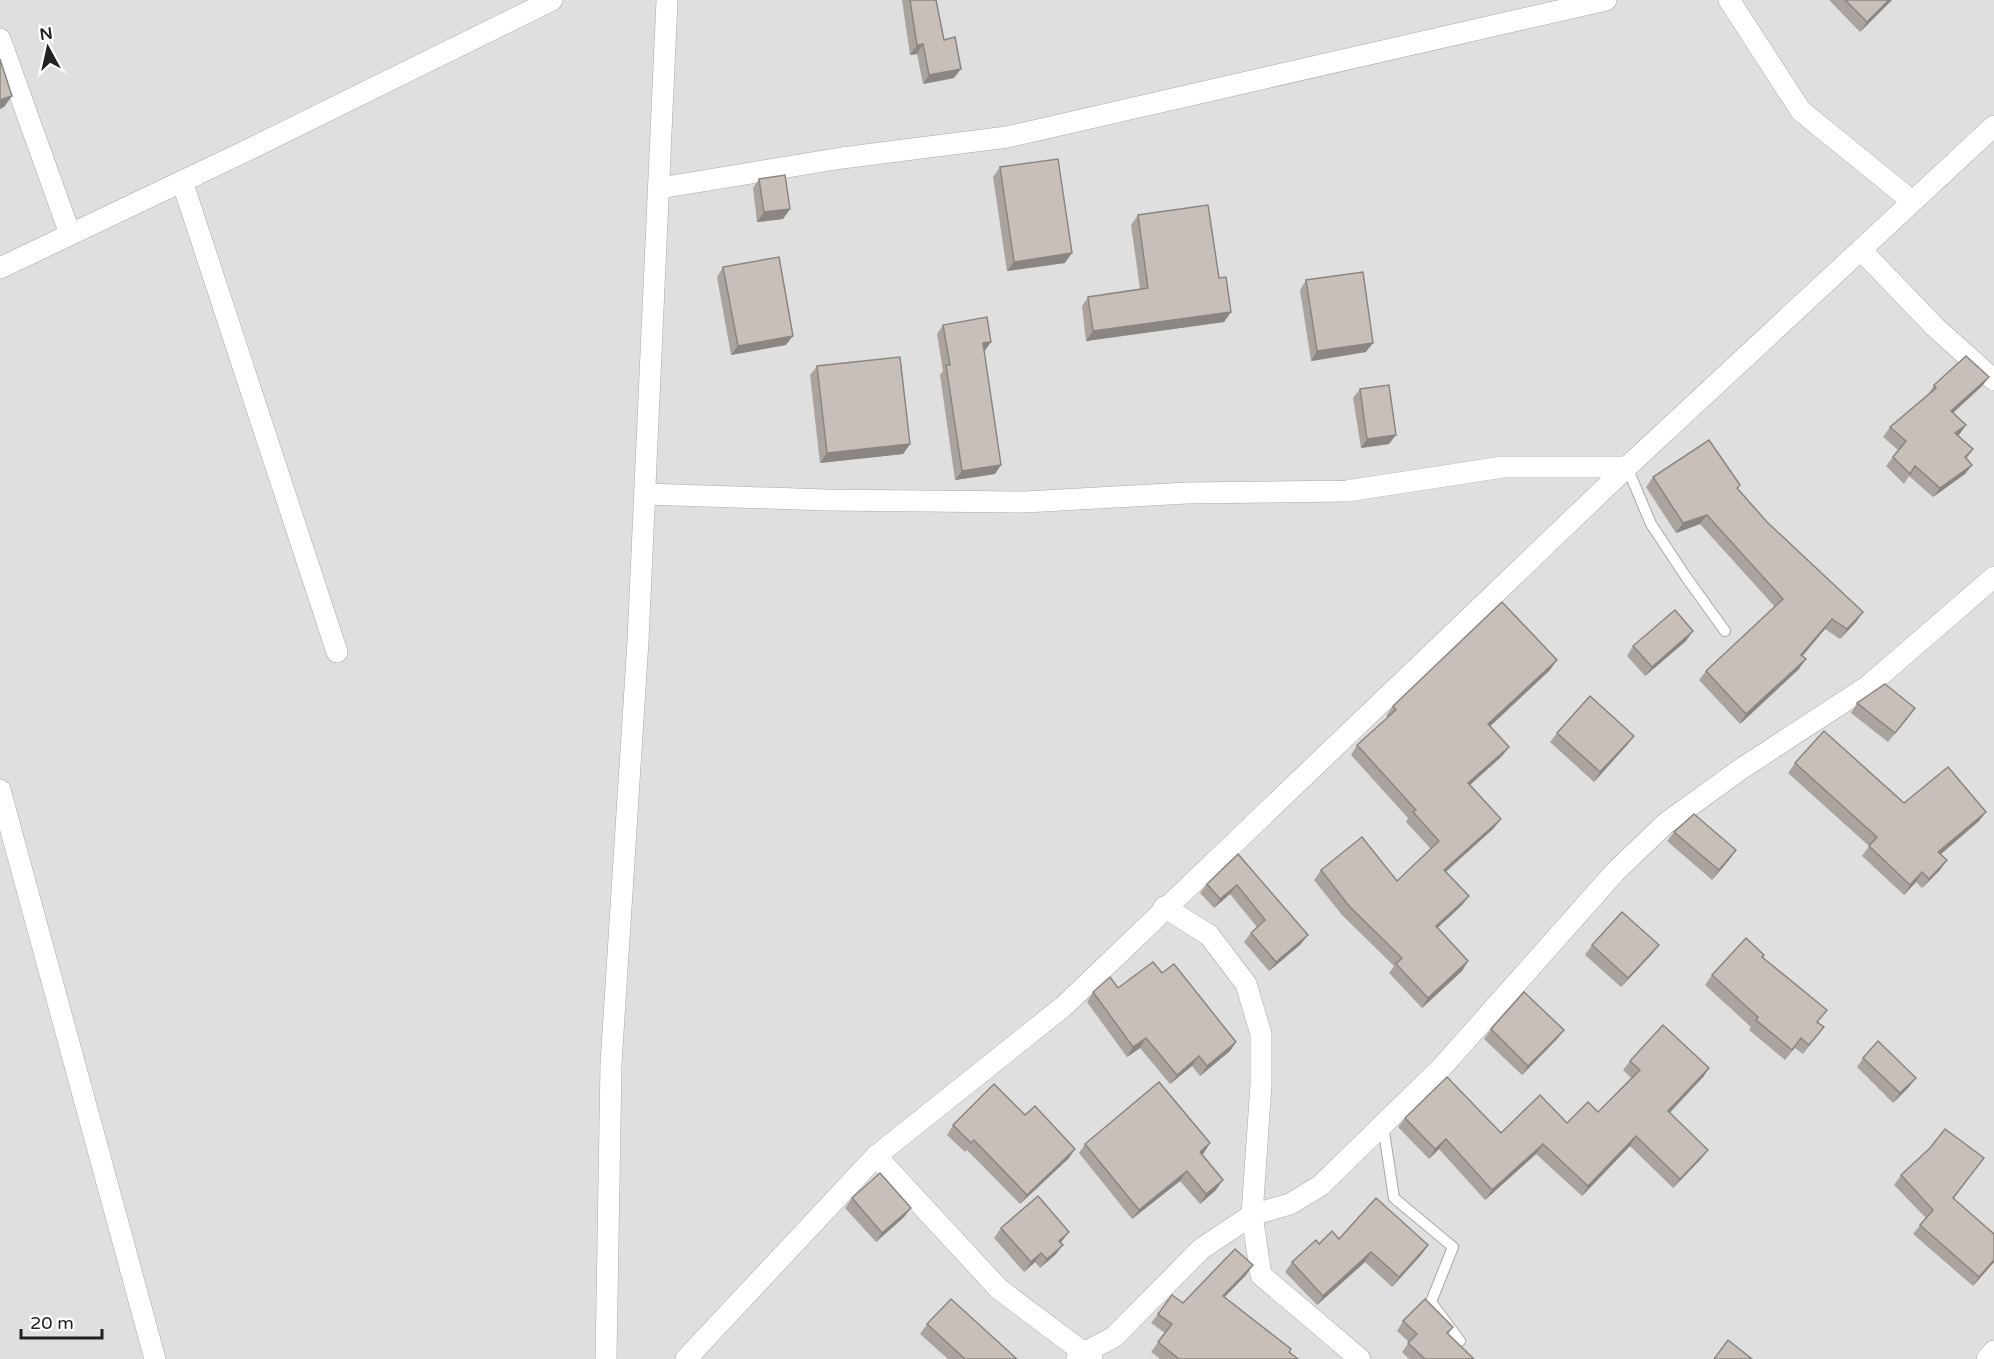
<svg xmlns="http://www.w3.org/2000/svg" width="1994" height="1359" viewBox="0 0 1994 1359" font-family="'Varela Round',sans-serif">
<style>
.residential{fill:#e0dfdf}
.lines{fill:none;stroke-linecap:round;stroke-linejoin:round}
.service-casing{stroke:#a9a9a9;stroke-width:12}
.minor-casing{stroke:#a9a9a9;stroke-width:22}
.service{stroke:#fff;stroke-width:10}
.minor{stroke:#fff;stroke-width:21}
.wall{fill:#aba49e}
.shaded-wall{fill:#8b8681}
.building{fill:#c7bfb8;stroke:#8b8681;stroke-width:1.5}
</style>
<rect width="100%" height="100%" fill="#f2efe9"/>
<!-- residential -->
<rect class="residential" x="0" y="0" width="1994" height="1359"/>
<g class="lines">
<!-- service casing -->
<g class="service-casing">
<g id="service">
<path d="M1627 467 1651 524 1686 577 1725 631"/>
<path d="M1383 1125 1394 1198 1453 1247 1431 1302 1460 1341"/>
</g>
</g>
<!-- minor casing -->
<g class="minor-casing">
<g id="minor">
<path d="M1729 0 1801 111 1912 201"/>
<path d="M0 39 70 234"/>
<path d="M182 181 337 652"/>
<path d="M660 188 842 158 1007 137 1606 0"/>
<path d="M1861 250 1935 327 1994 380"/>
<path d="M0 268 252 148 552 0"/>
<path d="M646 494 827 500 1025 502 1187 493 1347 491 1503 467H1627"/>
<path d="M0 790 155 1359"/>
<path d="M1164 907 1209 935 1246 984 1261 1034V1084L1252 1215 1261 1275 1360 1359"/>
<path d="M876 1156 999 1289 1092 1359"/>
<path d="M606 1359 611 1064 638 641 667 0"/>
<path d="M686 1359 876 1156 1064 1006 1627 467 1994 126"/>
<path d="M1077 1359 1083 1353 1114 1337 1201 1249 1252 1215 1290 1204 1320 1186 1442 1067 1615 872 1666 823 1741 769 1868 686 1994 577"/>
<path d="M1987 1359 1994 1351"/>
</g>
</g>
<!-- service -->
<use href="#service" class="service"/>
<!-- minor -->
<use href="#minor" class="minor"/>
</g>
<!-- wall -->
<g class="wall">
<path d="M902 0H936L944 40 954 78 923 84 917 54 910 55Z"/>
<path d="M1829 0H1892L1860 32Z"/>
<path d="M1000 167 1065 263 1007 271 993 177Z"/>
<path d="M759 179 790 209 783 219 757 222 753 188Z"/>
<path d="M1138 215 1219 278 1231 312 1224 322 1086 341 1082 306 1088 297 1140 289 1131 225Z"/>
<path d="M723 267 786 345 731 355 717 277Z"/>
<path d="M1306 280 1366 352 1311 361 1300 290Z"/>
<path d="M943 325 984 352 995 474 955 480 940 375 943 371 937 334Z"/>
<path d="M817 366 910 444 903 454 820 463 810 375Z"/>
<path d="M1989 377 1982 386 1953 413 1966 425 1958 435 1973 449 1967 458 1972 465 1965 474 1933 497 1909 476 1904 484 1886 466 1898 450 1883 437 1890 427 1928 395 1934 385Z"/>
<path d="M1360 389 1389 444 1361 448 1353 398Z"/>
<path d="M1653 477 1737 489 1767 522 1863 612 1856 622 1840 639 1825 629 1802 656 1799 669 1740 724 1699 680 1706 671 1775 607 1700 524 1676 533 1646 487Z"/>
<path d="M1686 641 1645 676 1627 656 1633 646Z"/>
<path d="M1550 670 1490 726 1509 747 1502 756 1470 785 1494 828 1446 872 1469 896 1462 905 1437 928 1468 961 1462 971 1422 1008 1389 973 1394 966 1342 915 1314 880 1321 870 1397 881 1431 849 1406 822 1408 818 1351 755 1357 745 1388 718 1386 716 1393 706Z"/>
<path d="M1857 703 1908 718 1888 742 1851 713Z"/>
<path d="M1557 733 1634 736 1627 745 1594 782 1550 742Z"/>
<path d="M1795 763 1904 803 1986 812 1979 821 1940 854V870L1922 888 1916 882 1904 895 1862 856 1869 846 1788 773Z"/>
<path d="M1674 832 1736 850 1729 860 1712 880 1667 841Z"/>
<path d="M1238 854 1301 944 1269 971 1244 942 1251 933 1257 927 1230 894 1214 908 1200 893 1207 884Z"/>
<path d="M1592 945H1659L1652 954 1621 987 1585 955Z"/>
<path d="M1762 957 1818 1022 1824 1027 1803 1054 1795 1048 1785 1060 1749 1030 1751 1027 1705 985 1712 975Z"/>
<path d="M1162 973 1236 1042 1230 1051 1200 1076 1192 1066 1170 1084 1140 1048 1127 1057 1087 1002 1093 992 1118 988Z"/>
<path d="M1491 1029 1564 1030 1557 1039 1522 1075 1484 1039Z"/>
<path d="M1863 1058 1909 1087 1893 1103 1857 1067Z"/>
<path d="M1630 1061 1709 1068 1703 1077 1670 1112 1701 1159 1673 1188 1630 1146 1582 1196 1536 1154 1485 1200 1439 1149 1429 1159 1398 1127 1405 1118 1501 1133 1567 1123 1598 1112 1631 1078 1623 1070Z"/>
<path d="M953 1125 1069 1158 1020 1204 967 1150 965 1152 947 1135Z"/>
<path d="M1210 1143 1201 1154 1216 1190 1200 1204 1180 1181 1132 1219 1079 1153 1085 1144Z"/>
<path d="M1977 1167 1954 1198 1994 1262 1973 1286 1913 1234 1926 1218 1894 1185 1901 1175Z"/>
<path d="M852 1198 911 1208 904 1217 876 1242 845 1208Z"/>
<path d="M1001 1228 1062 1241 1060 1242 1056 1254 1040 1268 1035 1262 1024 1272 994 1238Z"/>
<path d="M1339 1239 1428 1245 1421 1255 1392 1287 1365 1262 1317 1305 1285 1272 1292 1262 1319 1244Z"/>
<path d="M1246 1275 1224 1297 1298 1359H1160L1151 1352 1165 1333 1151 1323 1158 1314Z"/>
<path d="M1403 1321 1453 1327 1448 1334 1474 1359H1409L1402 1352 1409 1342 1397 1331Z"/>
<path d="M927 1324 1017 1359H948L920 1334Z"/>
</g>
<!-- shaded-wall -->
<g class="shaded-wall">
<path d="M1889 0H1892L1860 32 1867 22Z"/>
<path d="M923 44 917 54 910 55 917 45Z"/>
<path d="M961 69 954 78 923 84 929 75Z"/>
<path d="M12 96 4 107 0 109V100Z"/>
<path d="M790 209 783 219 757 222 764 212Z"/>
<path d="M1072 253 1065 263 1007 271 1014 262Z"/>
<path d="M1231 312 1224 322 1086 341 1093 331Z"/>
<path d="M793 336 786 345 731 355 738 346Z"/>
<path d="M991 342 984 352 983 343Z"/>
<path d="M1373 343 1366 352 1311 361 1317 351Z"/>
<path d="M1989 377 1982 386 1944 421 1951 411Z"/>
<path d="M1966 425 1959 435 1948 442 1955 433Z"/>
<path d="M1396 435 1389 444 1361 448 1367 439Z"/>
<path d="M910 444 903 454 820 463 827 453Z"/>
<path d="M1001 465 995 474 955 480 962 471Z"/>
<path d="M1972 465 1965 474 1933 497 1940 488Z"/>
<path d="M1707 515 1700 524 1676 533 1683 523Z"/>
<path d="M1863 612 1856 622 1840 639 1847 629Z"/>
<path d="M1832 619 1825 629 1795 665 1801 655Z"/>
<path d="M1693 631 1686 641 1645 676 1652 667Z"/>
<path d="M1806 659 1799 669 1740 724 1746 714Z"/>
<path d="M1557 660 1550 670 1482 734 1488 724Z"/>
<path d="M1634 736 1627 745 1594 782 1600 772Z"/>
<path d="M1509 747 1502 756 1461 793 1468 783Z"/>
<path d="M1986 812 1979 821 1932 862 1938 852Z"/>
<path d="M1501 819 1494 828 1437 879 1444 870Z"/>
<path d="M1736 850 1729 860 1712 880 1719 870Z"/>
<path d="M1947 860 1940 870 1922 888 1929 879Z"/>
<path d="M1922 872 1916 882 1904 895 1910 885Z"/>
<path d="M1237 885 1230 894 1214 908 1220 899Z"/>
<path d="M1469 896 1462 905 1429 936 1436 926Z"/>
<path d="M1308 935 1301 944 1269 971 1276 962Z"/>
<path d="M1659 945 1652 954 1621 987 1628 978Z"/>
<path d="M1468 961 1462 971 1422 1008 1428 998Z"/>
<path d="M1564 1030 1557 1039 1522 1075 1528 1066Z"/>
<path d="M1146 1038 1140 1048 1127 1057 1133 1047Z"/>
<path d="M1236 1042 1230 1051 1200 1076 1207 1066Z"/>
<path d="M1199 1056 1192 1066 1170 1084 1177 1075Z"/>
<path d="M1709 1068 1703 1077 1662 1121 1668 1111Z"/>
<path d="M1916 1078 1909 1087 1893 1103 1900 1093Z"/>
<path d="M1636 1136 1630 1146 1582 1196 1588 1186Z"/>
<path d="M1446 1139 1439 1149 1429 1159 1435 1149Z"/>
<path d="M1210 1143 1204 1153 1193 1162 1200 1152Z"/>
<path d="M1543 1144 1536 1154 1485 1200 1492 1190Z"/>
<path d="M1075 1149 1069 1158 1020 1204 1027 1195Z"/>
<path d="M1708 1150 1701 1159 1673 1188 1680 1179Z"/>
<path d="M1187 1171 1180 1181 1132 1219 1139 1210Z"/>
<path d="M1223 1180 1216 1190 1200 1204 1206 1194Z"/>
<path d="M911 1208 904 1217 876 1242 882 1233Z"/>
<path d="M1069 1232 1062 1241 1052 1250 1059 1241Z"/>
<path d="M1063 1245 1056 1254 1040 1268 1047 1259Z"/>
<path d="M1428 1245 1421 1255 1392 1287 1399 1277Z"/>
<path d="M1371 1252 1365 1262 1317 1305 1323 1296Z"/>
<path d="M1041 1253 1035 1262 1024 1272 1031 1262Z"/>
<path d="M1994 1260V1262L1973 1286 1979 1277Z"/>
<path d="M1253 1265 1246 1275 1216 1306 1223 1296Z"/>
</g>
<!-- building -->
<g class="building">
<path d="M910 0H936L944 40 955 37 961 69 929 75 923 44 917 45Z"/>
<path d="M1845 0H1889L1867 22Z"/>
<path d="M0 59 12 96 0 100Z"/>
<path d="M1058 159 1072 253 1014 262 1000 167Z"/>
<path d="M785 175 790 209 764 212 759 179Z"/>
<path d="M1208 205 1219 278 1226 277 1231 312 1093 331 1088 297 1148 288 1138 215Z"/>
<path d="M779 257 793 336 738 346 723 267Z"/>
<path d="M1363 272 1373 343 1317 351 1306 280Z"/>
<path d="M987 317 991 342 983 343 1001 465 962 471 946 365H950L943 325Z"/>
<path d="M1966 356 1989 377 1951 411 1966 425 1955 433 1973 449 1965 457 1972 465 1940 488 1915 466 1910 474 1893 457 1906 441 1890 427 1936 388 1934 385Z"/>
<path d="M900 357 910 444 827 453 817 366Z"/>
<path d="M1389 385 1396 435 1367 439 1360 389Z"/>
<path d="M1709 440 1740 485 1737 488 1767 522 1863 612 1847 629 1832 619 1801 655 1806 659 1746 714 1706 671 1783 599 1707 515 1683 523 1653 477Z"/>
<path d="M1502 602 1557 660 1488 724 1509 747 1468 783 1501 819 1444 870 1469 896 1436 926 1468 961 1428 998 1396 964 1402 958 1349 906 1321 870 1362 837 1397 881 1439 841 1413 812 1416 810 1357 745 1396 710 1393 706Z"/>
<path d="M1675 610 1693 631 1652 667 1633 646Z"/>
<path d="M1885 684 1915 708 1895 733 1857 703Z"/>
<path d="M1590 696 1634 736 1600 772 1557 733Z"/>
<path d="M1824 731 1904 803 1948 767 1986 812 1938 852 1947 860 1929 879 1922 872 1910 885 1869 846 1877 837 1795 763Z"/>
<path d="M1694 814 1736 850 1719 870 1674 832Z"/>
<path d="M1238 854 1308 935 1276 962 1251 933 1265 920 1237 885 1220 899 1207 884Z"/>
<path d="M1622 912 1659 945 1628 978 1592 945Z"/>
<path d="M1746 938 1764 955 1762 957 1827 1010 1817 1022 1824 1027 1809 1045 1801 1038 1792 1050 1756 1020 1758 1017 1712 975Z"/>
<path d="M1153 962 1162 973 1174 964 1236 1042 1207 1066 1199 1056 1177 1075 1146 1038 1133 1047 1093 992 1110 977 1118 988Z"/>
<path d="M1524 992 1564 1030 1528 1066 1491 1029Z"/>
<path d="M1663 1025 1709 1068 1668 1111 1708 1150 1680 1179 1636 1136 1588 1186 1543 1144 1492 1190 1446 1139 1435 1149 1405 1118 1447 1077 1501 1133 1540 1095 1567 1123 1588 1102 1598 1112 1640 1070 1630 1061Z"/>
<path d="M1878 1041 1916 1078 1900 1093 1863 1058Z"/>
<path d="M1159 1082 1210 1143 1200 1152 1223 1180 1206 1194 1187 1171 1139 1210 1085 1144Z"/>
<path d="M994 1084 1025 1115 1035 1106 1075 1149 1027 1195 974 1140 971 1143 953 1125Z"/>
<path d="M1945 1129 1984 1158 1953 1198 1994 1234V1260L1979 1277 1920 1225 1933 1210 1901 1175 1930 1148Z"/>
<path d="M880 1173 911 1208 882 1233 852 1198Z"/>
<path d="M1038 1196 1069 1232 1059 1241 1063 1245 1047 1259 1041 1253 1031 1262 1001 1228Z"/>
<path d="M1376 1198 1428 1245 1399 1277 1371 1252 1323 1296 1292 1262 1316 1240 1319 1244 1332 1231 1339 1239Z"/>
<path d="M1235 1249 1253 1265 1223 1296 1291 1349 1289 1352 1298 1359H1179L1158 1342 1172 1324 1158 1314 1172 1295 1183 1303Z"/>
<path d="M951 1299 1017 1359H965L927 1324Z"/>
<path d="M1425 1299 1453 1327 1447 1333 1474 1359H1425L1408 1343 1417 1334 1403 1321Z"/>
<path d="M1728 1340 1752 1359H1714Z"/>
</g>
<!-- north arrow -->
<g transform="translate(48 48) rotate(352)" stroke="#ffffff" stroke-width="4.5" paint-order="stroke">
<path d="M0-4.5L10 22L0 15L-10 22Z" fill="#222222"/>
<text y="-9" font-size="16" font-weight="bold" text-anchor="middle" fill="#222222">N</text>
</g>
<!-- scale -->
<path d="M21 1329v9h81v-9" fill="none" stroke="#222222" stroke-width="3"/>
<text x="30" y="1329" font-size="18" fill="#222222" stroke="#ffffff" stroke-width="4.5" paint-order="stroke">20 m</text>
</svg>
